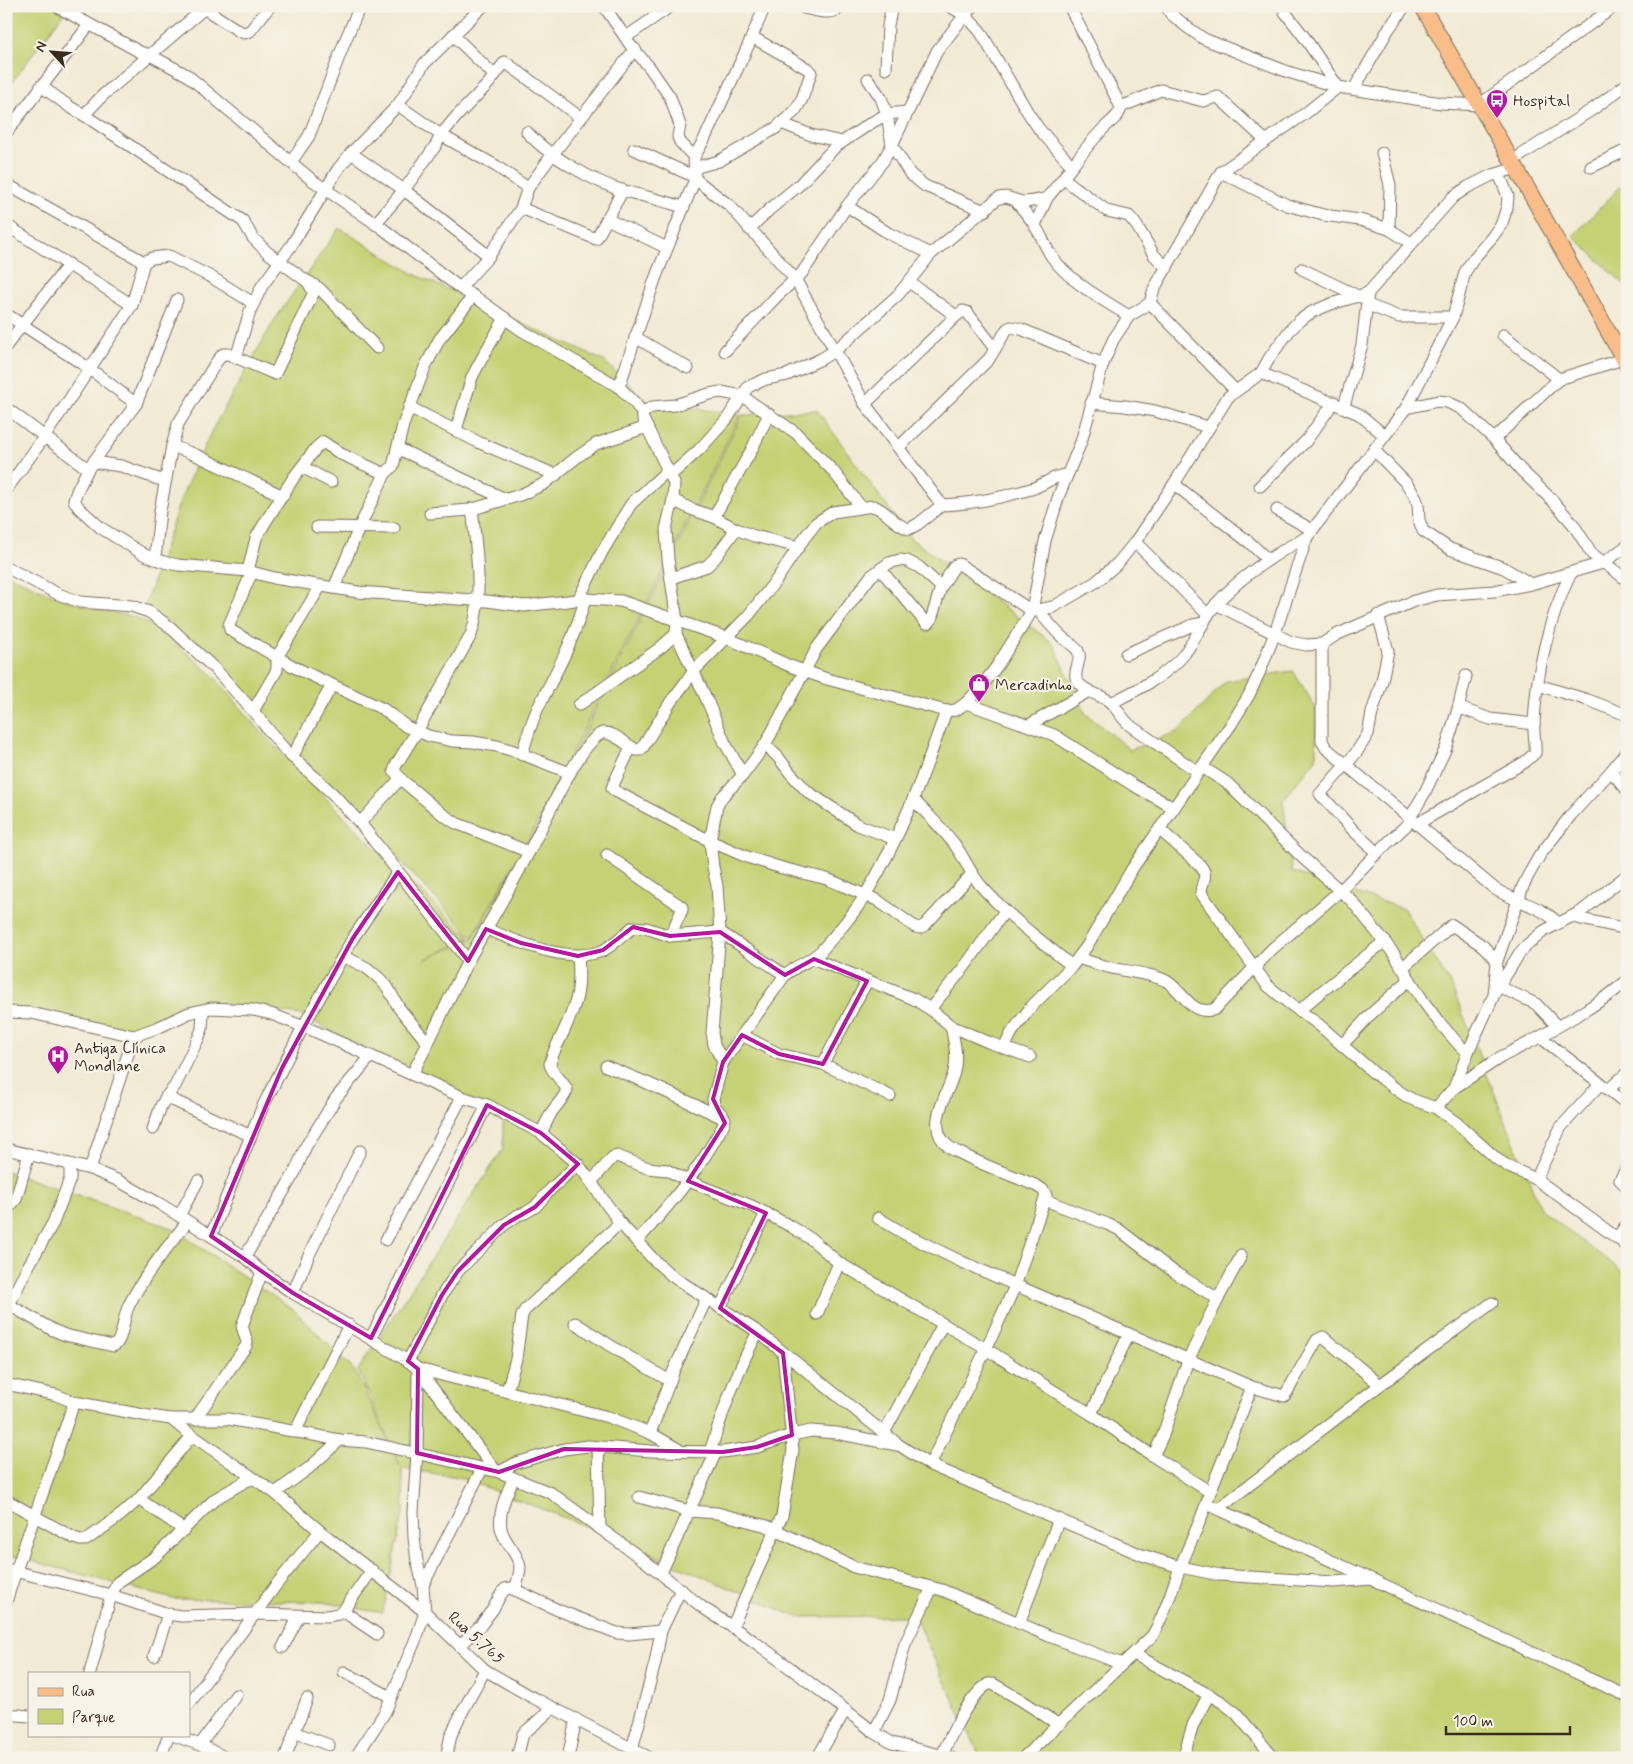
<svg xmlns="http://www.w3.org/2000/svg" width="1633" height="1764" viewBox="0 0 1633 1764" font-family="Mynerve,sans-serif">
<style>
.green{fill:#c4d274;stroke:#807e49}
.lines{fill:none;stroke-linecap:round;stroke-linejoin:round}
.minor-casing{stroke:#7b6d5e;stroke-width:13}
.major-casing{stroke:#7b6d5e;stroke-width:17}
.minor{stroke:#fff;stroke-width:11}
.major{stroke:#f8bd89;stroke-width:15}
.marked{fill:none;stroke:#b5179e;stroke-width:4;stroke-linejoin:round}
.labels{text-anchor:middle;stroke-width:4.5;stroke-linejoin:round;paint-order:stroke}
.poi-label{font-size:16px;fill:#3b2a1e;stroke:#f7f3e8;text-anchor:start}
.street-label{font-size:16px;fill:#3b2a1e;stroke:#f7f3e8}
</style>
<rect width="100%" height="100%" fill="#f7f3e8"/>
<filter id="ink" filterUnits="userSpaceOnUse"><feTurbulence type="fractalNoise" baseFrequency=".02" numOctaves="2"/><feDisplacementMap in="SourceGraphic" scale="10" xChannelSelector="R" yChannelSelector="G"/><feConvolveMatrix kernelMatrix="1 2 1 2 8 2 1 2 1" color-interpolation-filters="sRGB"/></filter>
<filter id="wash" filterUnits="userSpaceOnUse"><feTurbulence type="fractalNoise" baseFrequency=".0096" numOctaves="4" result="noise"/><feDisplacementMap in="SourceGraphic" scale="20" xChannelSelector="R" yChannelSelector="G"/><feGaussianBlur stdDeviation="1.12" result="paint"/><feColorMatrix in="noise" values="0 0 0 0 0 0 0 0 0 0 0 0 0 0 0 0 0 1.4 0 .05"/><feComposite in="paint" operator="in"/></filter>
<g filter="url(#wash)">
<rect width="100%" height="100%" fill="#f1ead4"/>
<!-- green -->
<g class="green">
<path d="M6 6H69L6 90Z"/>
<path d="M1624 183 1627 186V287L1573 236Z"/>
<path d="M339 228 416 275 604 361 646 401 740 415 531 835 472 937 217 667 145 605 181 498 211 432 275 319Z"/>
<path d="M817 410 910 538 1053 643 1085 713 1130 750 1179 731 1226 681 1293 671 1316 708V759L1283 800 1292 872 1404 909 1452 987 1541 1210 1627 1275V1758H981L914 1616 797 1617 583 1525 459 1477 402 1469 404 1508 383 1613 322 1602 173 1599 6 1554V1171L172 1228 295 1311 355 1371 400 1466 358 1370 503 1149V1122L301 1015 218 1004 133 1034 6 1010V574L55 596 95 609 135 617 157 628 213 675 263 734 374 847 470 938 424 960 472 939 533 836 742 415Z"/>
</g>
</g>
<g filter="url(#ink)">
<g class="lines">
<!-- minor casing -->
<g class="minor-casing">
<g id="minor">
<path d="M56 6 109 35 140 52 150 55 187 75 312 180 382 228 460 288 481 301 521 330 619 387 635 403 642 413 643 419 674 483 673 500 666 529 668 559 677 621 676 634 706 698 725 743 743 775"/>
<path d="M604 6 631 46 650 68 670 97 680 125 678 137 680 142 694 157"/>
<path d="M949 6 965 15 980 31 1027 111 1039 129 1072 166"/>
<path d="M1069 6 1121 107"/>
<path d="M1166 6 1171 14 1187 27 1204 39 1288 72 1338 87 1441 103 1479 105 1615 6"/>
<path d="M804 8C816 10 833 17 841 6"/>
<path d="M205 9 239 31 244 33 250 31 270 6"/>
<path d="M453 35 494 75"/>
<path d="M626 37 671 6"/>
<path d="M886 69 888 25 892 6"/>
<path d="M868 79 881 98 887 114 892 145 910 174 925 186 985 211"/>
<path d="M41 86 70 107 84 115 243 221 253 238 267 252 308 282 313 291V294L275 374 228 354H223L217 361 178 424 172 446 160 511 155 559"/>
<path d="M1354 89 1388 30 1405 6"/>
<path d="M398 105 441 135 496 166 528 188"/>
<path d="M84 115 102 96 207 6"/>
<path d="M781 123 811 135 842 142"/>
<path d="M527 132C547 155 594 182 624 191 644 196 664 201 683 207"/>
<path d="M6 133 89 25"/>
<path d="M634 149 695 177"/>
<path d="M351 153 404 190 489 256"/>
<path d="M1382 153 1390 185 1389 229"/>
<path d="M1512 161 1593 109 1627 84"/>
<path d="M291 162 309 136 345 41 360 6"/>
<path d="M1591 167 1627 150"/>
<path d="M694 168 719 161 776 128 795 111 802 99 811 73 808 69 752 37"/>
<path d="M1221 172 1287 205 1323 215 1360 220 1389 229 1411 243"/>
<path d="M695 179 730 206 795 279 865 404 942 505C972 504 1005 497 1034 488 1045 484 1055 475 1066 475"/>
<path d="M1064 179 1107 211 1129 216 1137 226 1154 255 1167 268"/>
<path d="M6 184 144 262"/>
<path d="M1016 201C1022 209 1030 217 1035 226 1042 236 1045 247 1052 257 1070 282 1103 300 1129 316L1150 303 1235 390"/>
<path d="M847 206 888 233 931 254"/>
<path d="M521 208 596 239 623 190"/>
<path d="M607 219 667 248"/>
<path d="M375 224 404 190 436 145 441 135 456 117 488 84 505 62 581 118"/>
<path d="M6 225 132 305 144 262 152 258 169 256 211 277 253 303"/>
<path d="M1035 225 1047 198"/>
<path d="M749 229 770 209 798 186 835 147 871 123 887 114 907 112"/>
<path d="M1302 269 1360 297"/>
<path d="M309 282 320 289 377 348"/>
<path d="M909 282 956 316"/>
<path d="M460 288 489 256 521 208 528 188 552 155 635 49"/>
<path d="M177 300 136 404 88 469 77 491 74 500 79 508 101 528 145 555 164 562 178 565 248 571 274 578 358 592 487 601 524 606 585 599 621 601 727 638 790 666 827 679 946 711 956 710 966 703 981 687 997 666 1032 611 1045 541 1059 495 1081 442 1103 364 1113 340 1129 316"/>
<path d="M1150 303 1154 289 1221 172 1306 113 1338 87 1305 38 1285 12 1288 6"/>
<path d="M1368 305 1399 317H1453"/>
<path d="M6 314 90 369 136 404"/>
<path d="M1503 335 1559 379"/>
<path d="M635 337 688 368"/>
<path d="M6 346 69 264"/>
<path d="M725 351 777 296 802 273 847 206 883 161 892 145 937 51 972 6"/>
<path d="M236 358 250 311 262 286 291 246 338 169 351 153 398 105 424 64 483 6"/>
<path d="M1261 373 1270 357 1290 330 1300 320 1312 312 1331 304 1368 293 1453 197 1468 187 1490 176 1516 168"/>
<path d="M619 387 655 279 695 179 694 157 704 140 748 46 765 6"/>
<path d="M1091 403 1125 406 1155 411 1208 427"/>
<path d="M865 404 956 316 963 311 967 312 995 349"/>
<path d="M1344 406 1362 345 1368 293"/>
<path d="M409 407 480 443 556 475"/>
<path d="M6 408 88 469"/>
<path d="M1406 408 1453 317 1465 272 1474 258 1493 236 1502 223 1507 207 1508 196 1499 174"/>
<path d="M642 413 652 407 675 405 709 394 721 392 742 396 796 433 833 471 861 507"/>
<path d="M456 430 472 377 486 351 505 318"/>
<path d="M1494 439 1559 379 1623 359"/>
<path d="M172 446 196 455 283 496"/>
<path d="M899 447 989 359 1007 329 1011 327 1021 329 1103 364"/>
<path d="M397 448 505 499"/>
<path d="M1374 450 1406 483 1415 496 1418 504 1419 520 1423 531 1450 549 1504 568 1531 584"/>
<path d="M93 462 121 466 158 479 166 480"/>
<path d="M302 467 331 482"/>
<path d="M671 475 699 450 727 419 748 387 766 379 787 375 821 359 836 350 898 295 931 254 997 199C1007 194 1013 201 1023 202 1031 202 1039 200 1047 198 1067 175 1083 149 1104 128 1111 121 1120 116 1121 107L1161 90 1203 101 1218 97 1266 141"/>
<path d="M1174 484 1250 543 1268 560"/>
<path d="M1260 486 1306 441 1334 402"/>
<path d="M6 490 45 436 132 305"/>
<path d="M673 500 691 509 714 517 736 529 754 536 799 547"/>
<path d="M472 508C476 548 484 597 471 635L417 731 396 765 394 771 404 782 442 814 456 823 529 852"/>
<path d="M1277 510 1312 530"/>
<path d="M430 513 470 510 520 495 544 484 577 457 596 444 647 427"/>
<path d="M714 517 751 451 769 414"/>
<path d="M317 527 394 528"/>
<path d="M1135 542 1208 615"/>
<path d="M6 567 58 594 80 602 132 606 149 612 170 627 216 670 253 711 285 750 333 794 360 823 468 961"/>
<path d="M880 569 926 623H929L931 620 941 587"/>
<path d="M248 571 256 538 266 521 294 477 316 448 323 442 341 454 385 474"/>
<path d="M252 572 229 625 230 630 296 668 383 709 407 727 429 736 452 741 473 742 497 746 514 751 570 773"/>
<path d="M671 578 707 566 715 558 736 529"/>
<path d="M334 588 359 528 385 474 393 466 403 425 425 367 439 340 473 296"/>
<path d="M578 600 602 552 631 504 668 470"/>
<path d="M1216 604 1291 642 1306 645 1322 644 1336 635 1414 601 1437 595 1494 591 1531 584 1603 563 1627 546"/>
<path d="M1038 610C1046 620 1054 630 1063 638 1068 642 1075 646 1078 651 1083 659 1072 672 1077 681 1083 691 1100 695 1109 701 1117 707 1122 720 1132 727 1154 742 1176 757 1198 772"/>
<path d="M1322 644V741L1326 748 1495 889C1516 902 1540 905 1558 923"/>
<path d="M1126 654 1193 625 1204 623"/>
<path d="M1538 685 1588 700 1627 715"/>
<path d="M966 703 1054 735 1133 785 1174 808"/>
<path d="M1111 703C1135 691 1160 679 1179 660 1193 646 1199 628 1210 612 1231 583 1275 553 1307 537"/>
<path d="M579 705 660 648 676 634"/>
<path d="M1458 709 1466 676"/>
<path d="M253 711 277 670V657L320 587"/>
<path d="M1029 725 1089 691"/>
<path d="M765 745 778 757 791 774 808 792 858 825 895 839"/>
<path d="M631 747 614 783 612 788 615 791 710 841 747 857 782 868 827 879 877 900 915 927 920 928 925 925 972 874"/>
<path d="M522 755C526 740 531 724 537 710 555 674 575 639 585 599"/>
<path d="M292 757 332 685"/>
<path d="M1202 767 1227 783 1303 858 1352 901 1394 954 1423 1001 1439 1022 1461 1047 1468 1052"/>
<path d="M1611 771 1627 790"/>
<path d="M914 800C928 815 943 829 955 845 965 859 971 875 982 887 1009 917 1041 941 1072 966"/>
<path d="M1410 818 1425 792 1446 748 1458 709 1460 708 1490 719 1534 724"/>
<path d="M360 823 400 779"/>
<path d="M1417 824 1525 762 1535 753C1536 743 1533 733 1534 723 1536 672 1549 618 1571 573"/>
<path d="M1159 829 1200 865C1210 878 1201 880 1201 893L1267 985 1290 1004 1318 1024 1374 1073 1400 1092 1411 1099 1436 1108 1458 1124 1498 1160 1511 1168 1536 1179 1617 1238 1627 1246"/>
<path d="M1377 853 1353 830 1320 794 1356 753 1368 734 1372 713 1382 681 1388 651 1378 615"/>
<path d="M607 855 682 907V910L670 936"/>
<path d="M1572 917 1627 929"/>
<path d="M486 929C519 942 567 964 602 951 613 946 624 934 633 927L646 928 670 936 720 932 785 975"/>
<path d="M343 956 367 968 379 978 388 988 399 1008 428 1043"/>
<path d="M1078 958C1088 961 1098 965 1108 967 1123 971 1156 974 1168 982 1184 993 1192 1017 1215 1009L1272 949 1341 890 1377 853 1412 820"/>
<path d="M814 959 914 999 930 1009 951 1026 988 1042 1030 1057"/>
<path d="M1402 968 1452 925 1483 946 1497 961"/>
<path d="M1498 986 1536 1004 1557 1026"/>
<path d="M1496 991 1519 954 1527 945 1544 931 1582 911 1627 875"/>
<path d="M930 1009 965 966 1005 911"/>
<path d="M1299 1011 1316 996 1385 941"/>
<path d="M6 1012 31 1013 134 1036 159 1027 189 1013 211 1008 253 1010 271 1014 312 1030 462 1097 487 1105 541 1133 578 1164 620 1223 653 1259 672 1276 758 1332 899 1445 930 1465 1142 1555 1180 1567 1220 1575 1266 1578 1334 1582 1371 1579"/>
<path d="M742 1035 779 1054 823 1064 890 1096"/>
<path d="M1540 1037 1627 1104"/>
<path d="M1342 1045 1371 1014 1409 980"/>
<path d="M1004 1048 1012 1032 1031 1007 1072 966 1087 946 1132 869 1232 723 1249 695 1260 671 1275 633 1307 537 1406 408 1438 401 1447 402 1462 409 1494 439 1521 470 1552 500 1573 524 1592 554 1627 580"/>
<path d="M723 1062 785 975C796 965 810 962 821 951 837 933 854 914 866 894 901 836 924 774 946 711"/>
<path d="M823 1064 867 981"/>
<path d="M606 1066 645 1082 721 1117"/>
<path d="M412 1074C432 1037 449 997 469 959 489 923 511 887 530 850 544 824 577 748 600 734 609 728 627 745 636 750H640L643 747 670 703 694 671 748 616 777 579 805 537 816 523 833 512 873 506C887 510 892 524 909 529L918 524 942 505"/>
<path d="M1454 1088 1501 1057 1540 1037 1586 1010 1609 995 1627 981"/>
<path d="M1609 1089 1627 1073"/>
<path d="M166 1097 251 1136"/>
<path d="M1436 1108 1454 1088 1468 1052 1494 995 1497 961 1523 886 1529 874 1540 855 1571 815 1611 771 1627 751"/>
<path d="M153 1129 161 1106 166 1097 175 1086 198 1039 202 1029 203 1010"/>
<path d="M541 1133 551 1113 564 1096 567 1090C563 1080 552 1074 550 1064 552 1054 557 1045 562 1035 577 1003 581 991 578 956"/>
<path d="M6 1149 90 1169 117 1180 160 1204 245 1257 262 1272 293 1293 408 1361 418 1369 496 1471"/>
<path d="M1627 1167 1620 1180 1627 1187"/>
<path d="M90 1169 134 1036"/>
<path d="M1536 1179 1561 1127 1600 1084"/>
<path d="M591 1182 613 1157 617 1156 648 1168 667 1170 688 1181 752 1206 792 1227 811 1239 839 1263 986 1349 1091 1414 1153 1456 1210 1492C1203 1518 1190 1542 1180 1568 1171 1591 1165 1615 1152 1636L1023 1758"/>
<path d="M1045 1200 1107 1224 1118 1229 1174 1272 1218 1299"/>
<path d="M6 1211 16 1199 29 1154"/>
<path d="M179 1216 198 1181"/>
<path d="M878 1218 905 1234 962 1262 1252 1387 1284 1396 1287 1392 1317 1340 1323 1337 1380 1385"/>
<path d="M211 1236 262 1108 303 1027 353 938 398 872"/>
<path d="M1617 1238 1627 1224"/>
<path d="M386 1240 462 1097"/>
<path d="M637 1241C665 1210 692 1179 713 1143 717 1135 724 1127 725 1119L714 1105 713 1099 723 1062 714 1045 712 1033 720 932 717 886 713 867 710 841 717 806 722 797 743 775 765 745 817 648 871 576 889 563 900 560 907 561 919 567 941 587 955 565 959 564 1032 611 1053 607 1096 582 1118 563 1135 542 1174 484 1228 397 1261 373 1359 414 1384 435"/>
<path d="M245 1257 295 1172 306 1146 320 1124 336 1098 371 1056"/>
<path d="M293 1293 308 1257 360 1151"/>
<path d="M6 1303 53 1330 65 1335 113 1346C123 1343 123 1316 129 1305 144 1275 167 1248 187 1222"/>
<path d="M720 1308 766 1213"/>
<path d="M6 1311 25 1272 53 1223 70 1179V1164"/>
<path d="M817 1314 839 1263"/>
<path d="M575 1323 614 1348 670 1381"/>
<path d="M371 1338 487 1105"/>
<path d="M408 1361 442 1295 458 1271 504 1225 518 1215 525 1213 535 1207 550 1190 578 1164"/>
<path d="M418 1369 417 1453 413 1512 414 1538 417 1561 423 1585 425 1612 485 1670 530 1696 650 1758"/>
<path d="M418 1369 608 1417 650 1433 678 1449"/>
<path d="M6 1384 56 1395 74 1402 149 1416 171 1419H228L340 1440 366 1442 499 1472 551 1493 645 1561 702 1607 752 1640 801 1676 874 1732 892 1743 952 1758"/>
<path d="M507 1391 516 1359 522 1315 525 1310 620 1223"/>
<path d="M1091 1414 1129 1334"/>
<path d="M171 1419 183 1429 275 1493 320 1531 425 1612 417 1636 385 1712 355 1758"/>
<path d="M195 1419 246 1346 247 1342 242 1326 262 1272"/>
<path d="M295 1432 349 1325"/>
<path d="M650 1433 674 1370 706 1300"/>
<path d="M884 1433 943 1324"/>
<path d="M598 1447 600 1528"/>
<path d="M710 1452C723 1410 737 1370 758 1332"/>
<path d="M1153 1456 1163 1435 1188 1360 1218 1299 1241 1256"/>
<path d="M930 1465 986 1349 1015 1286 1046 1195 1043 1190 1037 1186C1012 1175 986 1167 962 1154 958 1152 952 1150 948 1146 924 1126 948 1095 954 1072 958 1056 954 1041 951 1026"/>
<path d="M499 1472 516 1463 564 1449 588 1446 651 1451 723 1452 757 1447 792 1435 811 1431 836 1433 897 1445"/>
<path d="M513 1479C507 1494 498 1511 501 1528 503 1542 518 1552 520 1567 520 1574 517 1583 515 1590"/>
<path d="M1210 1492 1252 1387"/>
<path d="M275 1493 309 1468 340 1440"/>
<path d="M639 1497 689 1511 717 1513 767 1526 854 1567 942 1590 1049 1636 1122 1664"/>
<path d="M139 1499 184 1530"/>
<path d="M6 1500 74 1538 80 1540H86L121 1515 139 1499 192 1436"/>
<path d="M1207 1504 1627 1696"/>
<path d="M1218 1509 1380 1385 1492 1303"/>
<path d="M6 1569 111 1595 168 1614 181 1616 255 1614 327 1616 338 1614 343 1611 372 1570"/>
<path d="M661 1573 716 1452"/>
<path d="M423 1585 482 1469"/>
<path d="M6 1602C27 1534 52 1469 74 1402"/>
<path d="M343 1611 377 1634"/>
<path d="M1019 1623 1059 1519"/>
<path d="M732 1627 782 1516 793 1450 783 1353"/>
<path d="M460 1646 481 1625 493 1609 500 1596 505 1589 511 1588 558 1610 617 1633 629 1634 661 1631"/>
<path d="M283 1647 299 1616"/>
<path d="M1134 1654 1222 1702 1236 1713 1274 1758"/>
<path d="M154 1656 168 1614"/>
<path d="M344 1672 391 1697"/>
<path d="M90 1673 111 1595 118 1582 155 1557 215 1499 246 1481 254 1479"/>
<path d="M189 1704 276 1585 320 1531"/>
<path d="M6 1714 29 1716"/>
<path d="M294 1732 329 1745"/>
<path d="M874 1732 890 1700 905 1644 932 1588"/>
<path d="M173 1735 200 1745 226 1758"/>
<path d="M200 1745 236 1695"/>
<path d="M632 1749 655 1663 661 1631 681 1589"/>
<path d="M942 1755C952 1733 968 1697 988 1684H993L1021 1700 1059 1725"/>
<path d="M160 1758 169 1735"/>
<path d="M285 1758 307 1699"/>
<path d="M446 1758 451 1735 459 1718 485 1670"/>
<path d="M517 1758 523 1734 553 1708"/>
<path d="M568 1758 576 1719"/>
<path d="M817 1758 845 1711"/>
<path d="M1183 1758 1193 1725 1209 1694"/>
</g>
</g>
<!-- major casing -->
<g class="major-casing">
<path id="major" d="M1422 6 1516 168 1627 365"/>
</g>
<!-- minor -->
<use href="#minor" class="minor"/>
<!-- major -->
<use href="#major" class="major"/>
</g>
</g>
<!-- marked area -->
<path class="marked" d="M398 872 468 961 486 929 521 943 578 956 603 950 633 927 670 936 720 932 785 975 814 959 867 981 823 1064 779 1054 742 1035 723 1062 713 1099 725 1123 688 1181 766 1213 720 1308 783 1353 792 1435 757 1447 723 1452 564 1449 499 1472 417 1453 418 1369 408 1361 442 1295 458 1271 504 1225 535 1207 578 1164 541 1133 487 1105 371 1338 293 1293 211 1236 282 1068 353 938Z"/>
<!-- icons -->
<defs>
<g id="bus-pin" transform="scale(1.125)"><path d="M0 17L-7.5 6A9.5 9.5 0 1 1 7.5 6Z" fill="#b5179e" stroke="#f7f3e8"/><path d="M-5-6H5V4H4V6H2V4H-2V6H-4V4H-5ZM-3.5-4V0h7V-4ZM-3.5 1.2v1.5H-2V1.2ZM2 1.2v1.5H3.5V1.2Z" fill="#fff"/></g>
<g id="shop-pin" transform="scale(1.125)"><path d="M0 17L-7.5 6A9.5 9.5 0 1 1 7.5 6Z" fill="#b5179e" stroke="#f7f3e8"/><path d="M-5-2.5h2.3a2.7 3.5 0 0 1 5.4 0H5L5.5 6h-11ZM-1.5-2.5h3a1.5 2.3 0 0 0-3 0Z" fill="#fff"/></g>
<g id="hospital-pin" transform="scale(1.125)"><path d="M0 17L-7.5 6A9.5 9.5 0 1 1 7.5 6Z" fill="#b5179e" stroke="#f7f3e8"/><path d="M-5-5h3v3.5h4V-5h3V5h-3V1.5h-4V5h-3Z" fill="#fff"/></g>
</defs>
<g fill-rule="evenodd">
<use href="#bus-pin" x="1497" y="100"/>
<use href="#shop-pin" x="979" y="684"/>
<use href="#hospital-pin" x="58" y="1056"/>
</g>
<g class="labels">
<!-- poi labels -->
<g class="poi-label">
<text x="1513" y="106">Hospital</text>
<text x="995" y="690">Mercadinho</text>
<text x="74" y="1053">Antiga Clínica<tspan x="74" dy="18">Mondlane</tspan></text>
</g>
<!-- street labels -->
<g class="street-label">
<text transform="translate(477 1637) rotate(42)" y="6">Rua 5.765</text>
</g>
</g>
<!-- margin -->
<rect width="1633" height="1764" fill="none" stroke="#f7f3e8" stroke-width="25"/>
<!-- legend -->
<rect x="28" y="1672" width="162" height="65" fill="#f7f3e8" stroke="#aca397"/>
<rect x="38" y="1688" width="25" height="8" fill="#f8bd89" stroke="#aca397"/>
<text x="72" y="1696" font-size="15" fill="#3b2a1e">Rua</text>
<rect x="38" y="1709" width="25" height="15" fill="#c4d274" stroke="#aca397"/>
<text x="72" y="1722" font-size="15" fill="#3b2a1e">Parque</text>
<!-- north arrow -->
<g transform="translate(52 52) rotate(296)" stroke="#f7f3e8" stroke-width="4" paint-order="stroke">
<path d="M0-4L9 19L0 12L-9 19Z" fill="#3b2a1e"/>
<text y="-8" font-size="14" font-weight="bold" text-anchor="middle" fill="#3b2a1e">N</text>
</g>
<!-- scale -->
<path d="M1446 1726v8h124v-8" fill="none" stroke="#3b2a1e" stroke-width="2.5"/>
<text x="1453" y="1726" font-size="15" fill="#3b2a1e" stroke="#f7f3e8" stroke-width="4" paint-order="stroke">100 m</text>
</svg>
